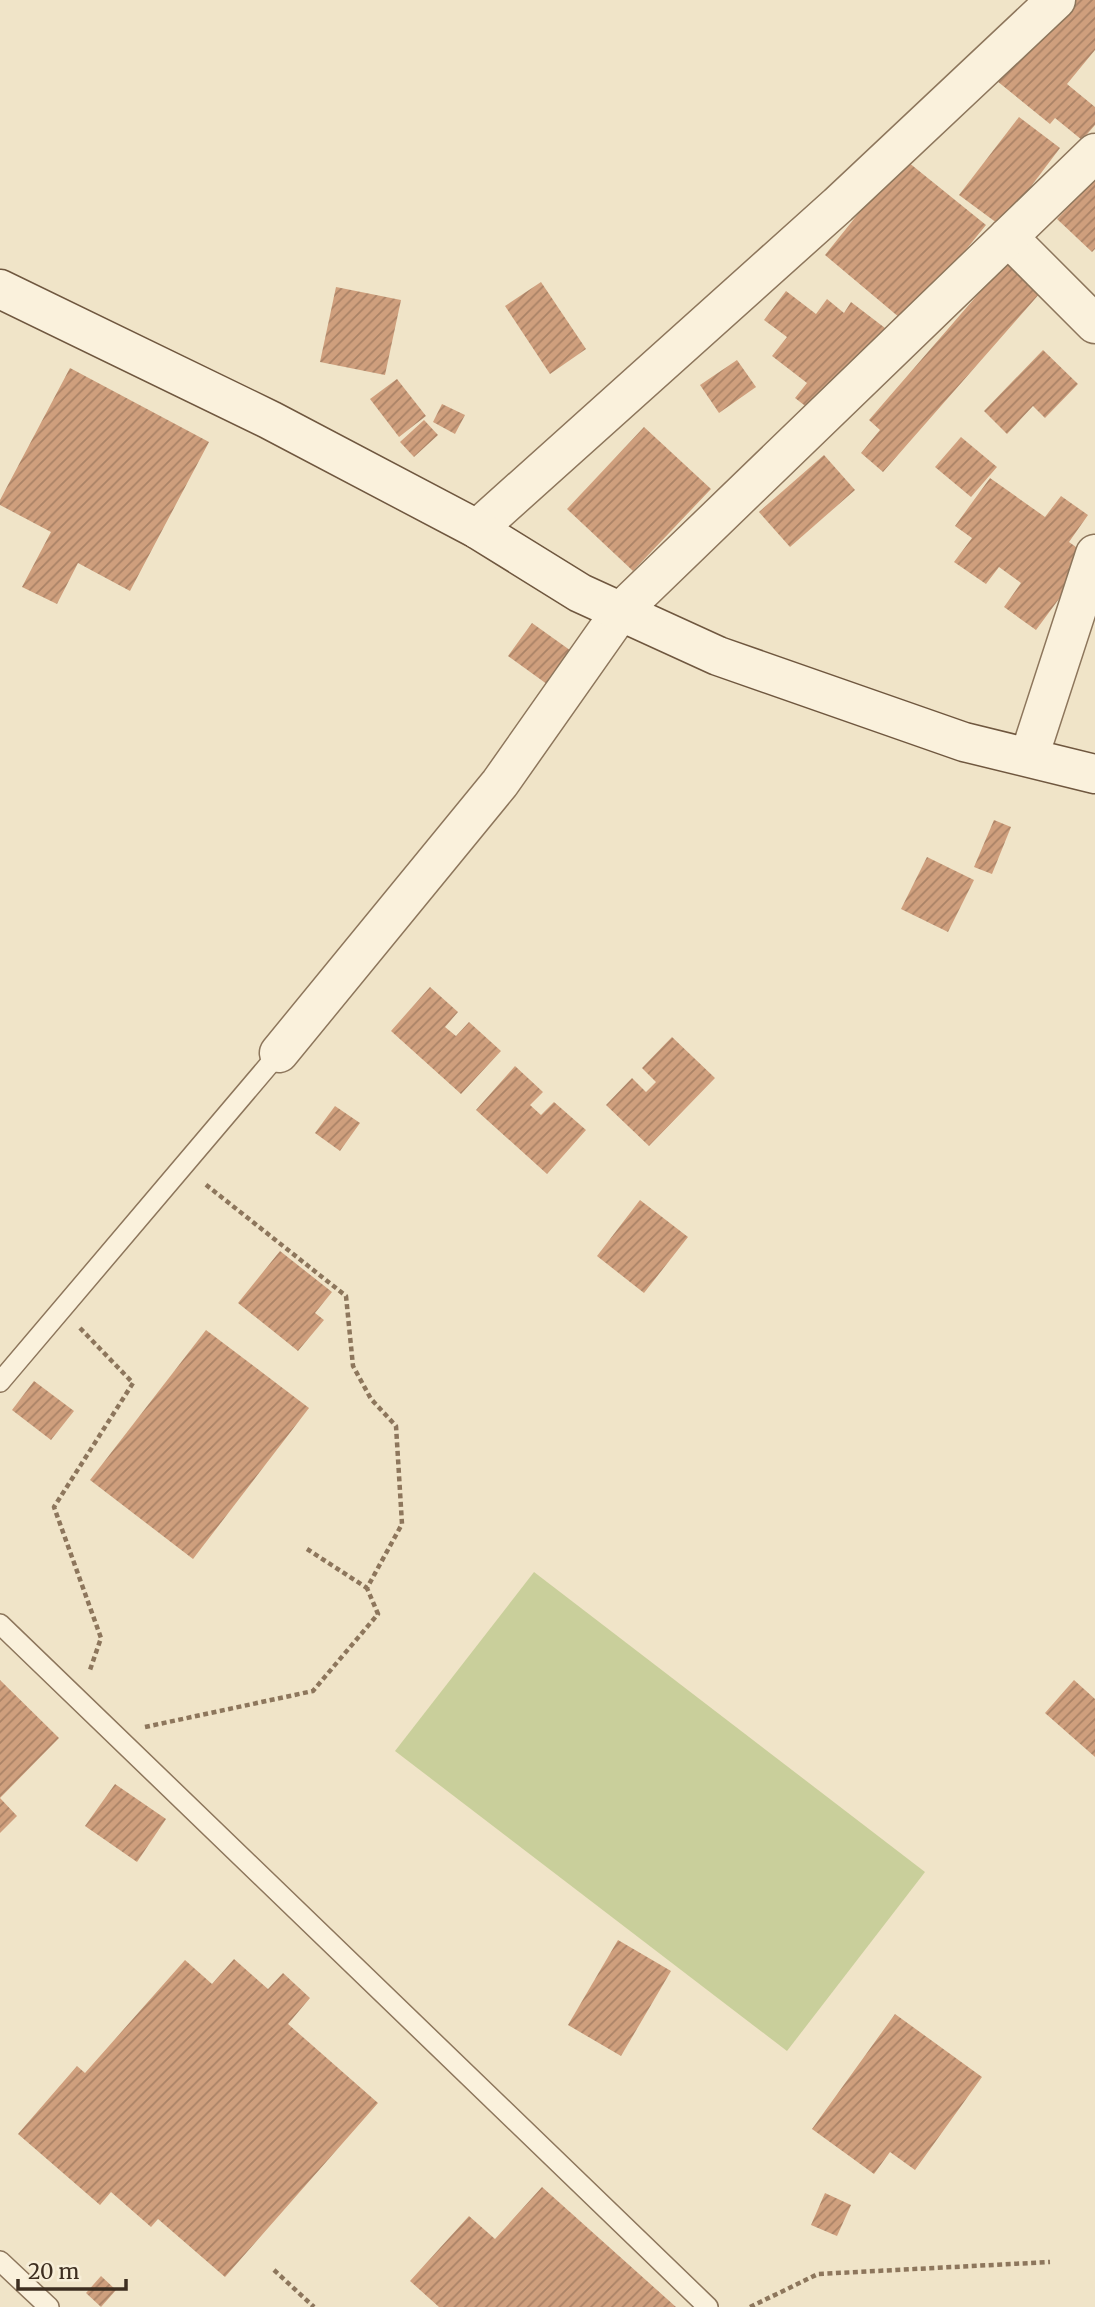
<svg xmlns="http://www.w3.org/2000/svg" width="1095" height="2307" viewBox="0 0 1095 2307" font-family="Merriweather,serif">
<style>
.pitch{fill:#c9cf9b}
.building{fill:url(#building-hatch)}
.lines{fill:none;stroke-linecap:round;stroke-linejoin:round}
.service-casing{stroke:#8d765c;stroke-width:22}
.minor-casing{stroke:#8d765c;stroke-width:41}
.tertiary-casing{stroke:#8d765c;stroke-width:41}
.secondary-casing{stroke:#6f573f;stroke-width:41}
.path{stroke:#8d765c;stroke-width:4.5;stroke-dasharray:5 3.5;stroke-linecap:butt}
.service{stroke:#faf1dc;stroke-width:19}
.minor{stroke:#faf1dc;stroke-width:38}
.tertiary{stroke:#faf1dc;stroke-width:38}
.secondary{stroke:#faf1dc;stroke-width:38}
</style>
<defs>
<pattern id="building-hatch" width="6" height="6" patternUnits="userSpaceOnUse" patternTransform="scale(1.75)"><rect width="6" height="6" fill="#cf9f7d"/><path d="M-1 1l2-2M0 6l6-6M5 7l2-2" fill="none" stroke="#a98266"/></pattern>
</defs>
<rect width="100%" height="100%" fill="#f0e4c8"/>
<!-- pitch -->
<path class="pitch" d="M534 1572 925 1872 787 2051 395 1751Z"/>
<!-- building -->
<g class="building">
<path d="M1065 0H1095V50L1067 84 1095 107V125L1082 140 1055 118 1050 124 997 81Z"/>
<path d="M1019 117 1060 148 1001 226 959 195Z"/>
<path d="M903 158 986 225 906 323 825 255Z"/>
<path d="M1095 178V249L1092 252 1057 219Z"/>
<path d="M1006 262 1041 292 883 472 861 453 880 430 869 420Z"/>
<path d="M541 282 586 349 550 374 505 306Z"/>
<path d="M336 287 401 300 385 375 320 362Z"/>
<path d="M786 291 816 314 827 299 844 313 851 302 885 328 817 415 795 398 807 383 772 356 787 337 764 320Z"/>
<path d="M1043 350 1078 384 1045 418 1033 406 1007 434 984 411Z"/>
<path d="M737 360 756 387 719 413 700 385Z"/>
<path d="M70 368 209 442 130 591 78 563 57 604 22 587 51 532 0 505V500Z"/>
<path d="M397 379 426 416 399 437 370 399Z"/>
<path d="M442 404 465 415 455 434 433 422Z"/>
<path d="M424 420 438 435 414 457 400 442Z"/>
<path d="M644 427 711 489 633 571 567 509Z"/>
<path d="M961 437 997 467 971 497 935 467Z"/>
<path d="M824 455 855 490 790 547 759 512Z"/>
<path d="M990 478 1045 517 1061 496 1088 515 1069 542 1090 557 1036 630 1004 607 1021 583 999 567 986 584 954 562 972 538 955 526Z"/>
<path d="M532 623 574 653 551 687 508 656Z"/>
<path d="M994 820 1011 827 992 874 974 867Z"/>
<path d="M927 857 974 880 948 932 901 909Z"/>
<path d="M430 987 458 1012 445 1027 456 1036 469 1022 501 1051 461 1094 391 1031Z"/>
<path d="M672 1037 715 1078 649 1146 606 1105 632 1078 646 1092 656 1082 642 1068Z"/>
<path d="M515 1066 543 1092 530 1105 541 1115 554 1102 586 1130 547 1174 476 1110Z"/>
<path d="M335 1106 360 1123 340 1151 315 1133Z"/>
<path d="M640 1200 688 1237 644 1293 597 1256Z"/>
<path d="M280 1251 332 1292 315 1313 324 1320 298 1351 238 1303Z"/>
<path d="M206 1330 309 1408 193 1559 90 1480Z"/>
<path d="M34 1381 74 1411 51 1440 12 1410Z"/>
<path d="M0 1680 59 1738 0 1798 17 1816 0 1833Z"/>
<path d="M1074 1680 1095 1699V1757L1045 1713Z"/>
<path d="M115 1784 166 1819 137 1862 85 1826Z"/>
<path d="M618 1940 671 1971 621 2056 568 2025Z"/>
<path d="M234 1959 268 1989 283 1973 310 1998 288 2024 378 2103 225 2277 158 2219 151 2227 111 2192 100 2205 18 2134 77 2066 85 2073 185 1960 212 1984Z"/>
<path d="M895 2014 982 2077 915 2170 890 2152 874 2174 812 2129Z"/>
<path d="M542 2187 676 2307H439L410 2281 469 2216 495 2239Z"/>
<path d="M825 2193 851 2205 837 2236 811 2225Z"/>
<path d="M101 2276 116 2290 101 2307 86 2293Z"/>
</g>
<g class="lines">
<!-- service casing -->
<g class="service-casing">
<g id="service">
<path d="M0 1382 279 1053"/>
<path d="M0 1624 708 2307"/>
<path d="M0 2261 49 2307"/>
</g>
</g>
<!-- minor casing -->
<g class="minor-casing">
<g id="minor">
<path d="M1008 237 1095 324"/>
<path d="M1029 757 1095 554"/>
<path d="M279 1053 500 783 621 611 1095 153"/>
</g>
</g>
<!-- tertiary casing -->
<g class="tertiary-casing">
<path id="tertiary" d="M477 529 838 205 1056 0"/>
</g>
<!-- secondary casing -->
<g class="secondary-casing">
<path id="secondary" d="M0 289 270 420 477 529 580 593 718 656 964 742 1095 774"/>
</g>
<!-- path -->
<g class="path">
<path d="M80 1328 133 1383 54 1507 101 1638 90 1670"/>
<path d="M307 1549 367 1588"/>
<path d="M145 1727 313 1691 378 1614 367 1588 402 1524 396 1426 371 1399 353 1366 346 1296 205 1184"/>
<path d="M274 2270 314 2307"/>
<path d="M750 2307 818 2274 1050 2262"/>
</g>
<!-- service -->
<use href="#service" class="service"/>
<!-- minor -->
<use href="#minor" class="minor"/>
<!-- tertiary -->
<use href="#tertiary" class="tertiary"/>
<!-- secondary -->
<use href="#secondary" class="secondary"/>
</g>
<!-- scale -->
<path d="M18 2279v10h108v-10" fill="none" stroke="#3d2e20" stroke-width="3.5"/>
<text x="28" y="2279" font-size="21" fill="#3d2e20" stroke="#f7eed8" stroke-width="5" paint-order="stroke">20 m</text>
</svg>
